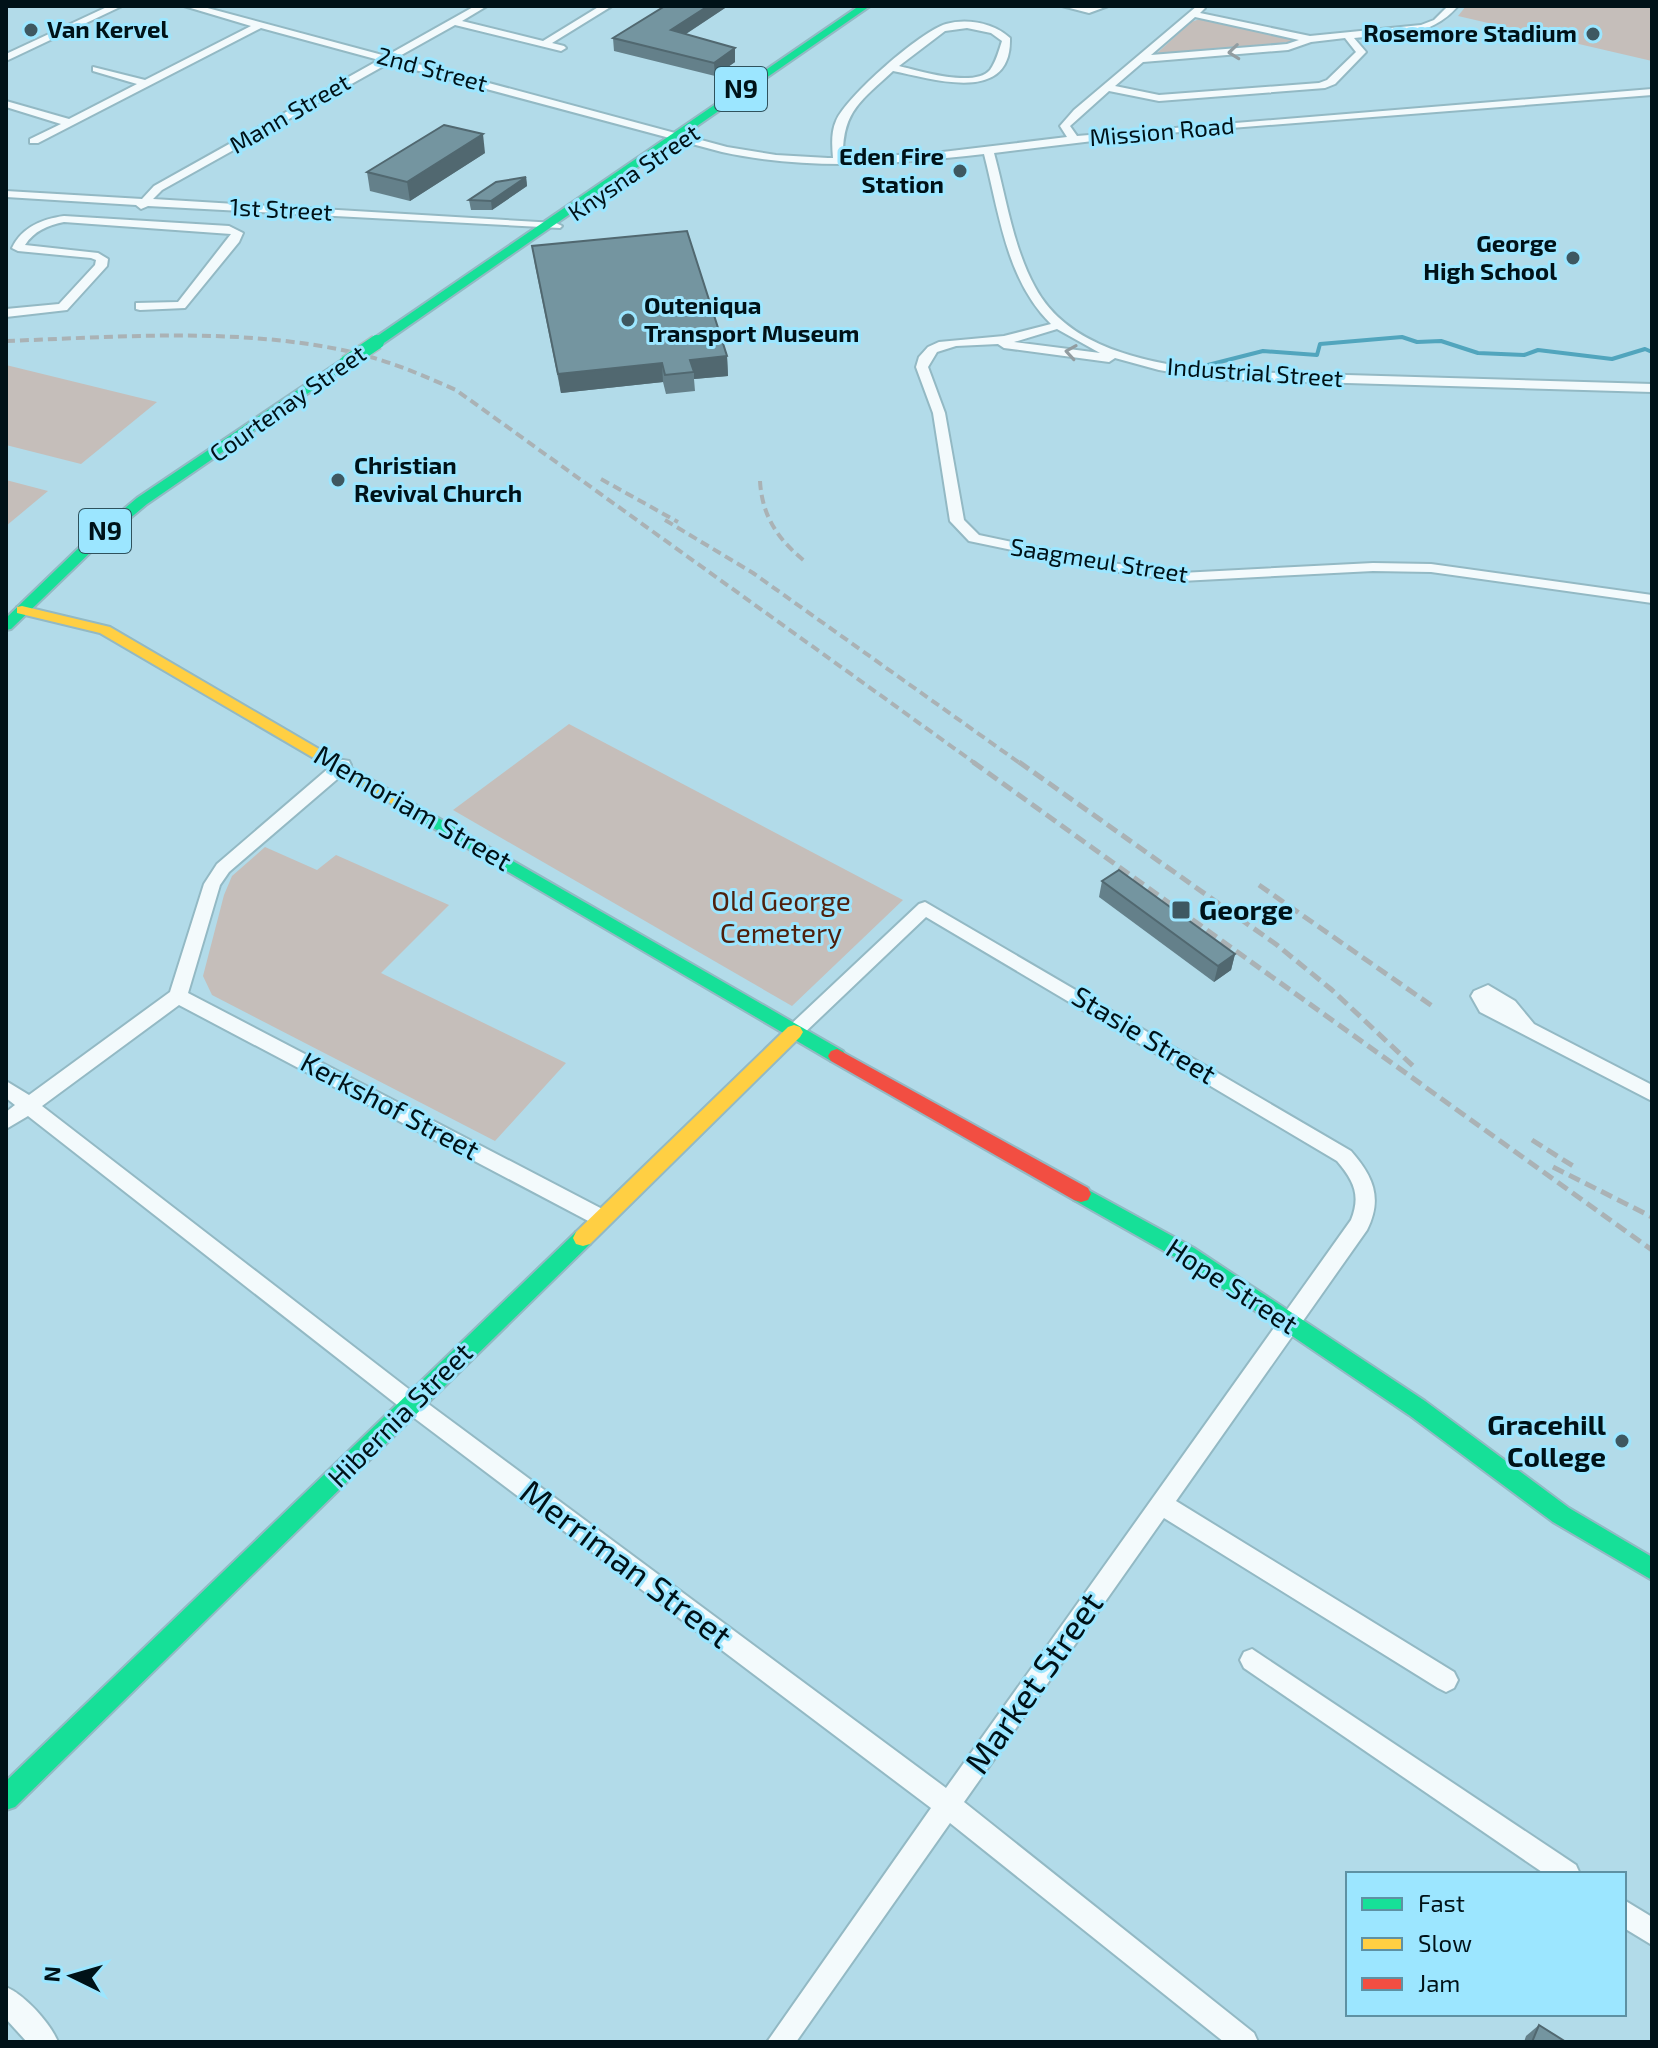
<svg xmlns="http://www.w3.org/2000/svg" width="1658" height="2048" viewBox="0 0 1658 2048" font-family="'Exo 2',sans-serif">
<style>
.green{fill:#c5beba}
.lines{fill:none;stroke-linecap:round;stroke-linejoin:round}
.stream{stroke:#51a5bd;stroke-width:4}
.street-casing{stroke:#93b9c4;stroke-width:4}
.fast-casing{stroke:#93b9c4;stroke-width:4}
.slow-casing{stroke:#93b9c4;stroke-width:4}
.jam-casing{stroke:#93b9c4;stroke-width:4}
.street{fill:#f3fafc;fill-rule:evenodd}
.fast{fill:#16e098;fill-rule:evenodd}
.slow{fill:#ffcf43;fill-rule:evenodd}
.jam{fill:#f24e42;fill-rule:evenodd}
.rail-far1{stroke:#aab2b5;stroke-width:4;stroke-dasharray:9 5;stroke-linecap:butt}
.rail{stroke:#aab2b5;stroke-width:5;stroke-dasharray:12 6;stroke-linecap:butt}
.fast-bridge-casing{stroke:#acbec4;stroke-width:17;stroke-linecap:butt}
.fast-bridge{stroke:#16e098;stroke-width:14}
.wall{fill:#64808a}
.shaded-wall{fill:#516870}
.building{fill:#7495a0;stroke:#516870;stroke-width:2}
.oneway{stroke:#929da1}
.poi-dot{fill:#3e5861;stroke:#9ce6ff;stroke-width:3}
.labels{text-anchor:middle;stroke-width:6;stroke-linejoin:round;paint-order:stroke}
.far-poi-label{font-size:24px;font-weight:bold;fill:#001218;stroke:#9ce6ff;text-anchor:start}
.far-street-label{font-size:24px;fill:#001218;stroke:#9ce6ff}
.shield{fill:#9ce6ff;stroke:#2f525d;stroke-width:2}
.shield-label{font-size:26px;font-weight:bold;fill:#001218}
.street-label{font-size:28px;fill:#001218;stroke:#9ce6ff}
.park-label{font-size:28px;fill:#4f1f0c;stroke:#9ce6ff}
.poi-label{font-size:28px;font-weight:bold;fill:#001218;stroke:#9ce6ff;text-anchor:start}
.near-street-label{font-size:34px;fill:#001218;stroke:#9ce6ff}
</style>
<rect width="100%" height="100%" fill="#b2dbe9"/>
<!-- green -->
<g class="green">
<path d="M1466 6H1652V61L1458 16Z"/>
<path d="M1200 19 1297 39 1299 41 1155 55 1191 22Z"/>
<path d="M6 365 157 402 81 464 6 445Z"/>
<path d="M6 480 48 491 6 526Z"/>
<path d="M569 724 903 900 792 1006 453 810Z"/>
<path d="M265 847 317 870 336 855 449 905 381 973 566 1063 495 1141 212 995 203 976 224 895 232 876Z"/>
</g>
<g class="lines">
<!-- stream -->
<path class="stream" d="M1200 367 1263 351 1317 355 1320 344 1402 337 1417 342 1441 341 1478 353 1524 355 1538 350 1612 359 1645 349 1652 352"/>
<!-- street casing -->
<g class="street-casing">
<g id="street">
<path d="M109 6H122L6 61V54Z"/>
<path d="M184 6H200L386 56 475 6H487L462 21 543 41 600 6H612L552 43 564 46 566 48 561 51 455 25 396 58 727 147 776 155 828 158H833C832 146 831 132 836 121 846 97 921 31 946 24 967 18 994 23 1010 38 1012 105 933 79 893 71 861 101 842 111 843 158L934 153 1067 137 1060 126 1074 110 1197 6 1205 8 1200 13 1310 36 1421 25 1434 20 1448 6H1458C1429 39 1395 34 1354 38L1366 52 1335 84 1325 88 1159 101 1109 91 1070 126 1077 136 1652 89V95L1143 135 994 153C1006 197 1013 247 1035 287 1068 349 1147 362 1210 371L1652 384V392L1210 379 1159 370 1115 358 1109 362 1004 348 998 344 956 346 937 352 928 367 945 413 964 520 979 535 1112 563 1181 573 1373 563 1431 564 1652 595V603L1431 572 1373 571 1181 581 1112 571 969 541 950 521 933 413 916 367 919 357 928 347 939 342 1004 336 1051 324C1006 280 999 212 984 154 897 164 809 171 722 152L389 63 162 190 153 199 556 223 562 226 560 228 148 206 141 209 136 205 6 197V191L142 199 154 186 379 60 261 28 38 143H30V139L61 124 6 107V101L69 119 137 84 93 71V67L145 80 251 26ZM1195 17 1299 40 1287 44 1151 55ZM967 28 991 33 1002 41C999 50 996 62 990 70 975 88 919 71 899 66L945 31ZM1345 38 1356 52 1327 80 1319 83 1159 95 1115 86 1143 62 1288 50 1311 42ZM1057 329 1100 353 1014 342Z"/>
<path d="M1062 6H1108L1089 13Z"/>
<path d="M64 216 229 226 243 233 239 242 185 308 140 310 136 309V303L178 302 231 234 64 222C48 225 34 231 25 245L98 253 108 259 107 266 67 310 6 317V309L59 304 95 265 96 260 91 258 18 251 12 248C22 227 42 219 64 216Z"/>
<path d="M343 760 349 761 351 765 349 769 229 872 220 885 188 993 608 1212 611 1218 608 1224 601 1226 594 1224 179 1005 42 1106 419 1397 946 1788 1351 1220C1361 1195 1354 1181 1337 1161L926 917 800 1037H788L785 1032 788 1027 919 904 925 902 1351 1151C1373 1176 1383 1198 1367 1230L1176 1501 1454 1672 1458 1680 1454 1688 1446 1692 1438 1688 1164 1518 964 1802 1254 2033 1258 2042H1224L950 1823 796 2042H767L931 1808 405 1411 28 1116 6 1129V1112L15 1105 6 1098V1081L29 1095 170 992 204 884 217 864 337 761Z"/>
<path d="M1488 985 1515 1001 1534 1024 1652 1085V1101L1480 1012 1471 996 1474 991Z"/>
<path d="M1252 1649 1576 1865 1580 1874H1545L1244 1668 1240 1660 1244 1652Z"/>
<path d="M1624 1900 1652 1917V1945L1624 1928Z"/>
<path d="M6 1987C25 1995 50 2023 58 2042H27L6 2019Z"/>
</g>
</g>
<!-- fast casing -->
<g class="fast-casing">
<g id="fast">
<path d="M859 6H870L381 345H373V339Z"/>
<path d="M342 360 352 363 147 504 97 546 11 629 6 630V618L87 540 137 498Z"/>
<path d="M400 796 843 1051 846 1056 843 1061H831L394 805 392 801 394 797Z"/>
<path d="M1081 1186 1194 1248 1425 1401 1569 1508 1652 1557V1580L1553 1522 1409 1415 1180 1260 1074 1200 1071 1194 1074 1188Z"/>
<path d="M583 1230 590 1232 593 1238 590 1244 15 1807 6 1810V1781L576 1232Z"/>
</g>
</g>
<!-- slow casing -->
<g class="slow-casing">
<g id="slow">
<path d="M22 606 110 627 408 801 406 805H394L100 633 17 613V607Z"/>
<path d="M794 1025 800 1027 803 1032 800 1037 590 1244 583 1246 576 1244 573 1238 576 1232 788 1027Z"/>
</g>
</g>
<!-- jam casing -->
<g class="jam-casing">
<path id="jam" d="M837 1049 1088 1188 1091 1194 1088 1200 1081 1202 1074 1200 831 1061 828 1056 831 1051Z"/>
</g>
<!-- street -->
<use href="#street" class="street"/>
<!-- fast -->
<use href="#fast" class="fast"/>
<!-- slow -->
<use href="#slow" class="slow"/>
<!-- jam -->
<use href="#jam" class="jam"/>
<!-- rail-far1 -->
<g class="rail-far1">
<path d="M6 341C119 337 235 327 347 351 385 359 420 374 456 390L976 764"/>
<path d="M601 479 678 522"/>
<path d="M760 481C762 517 779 541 807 563"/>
<path d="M665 520 753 573 1021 764"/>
</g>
<!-- rail -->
<g class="rail">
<path d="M973 762 1652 1250"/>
<path d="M1019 762 1277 945 1332 990 1413 1066"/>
<path d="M1259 885 1435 1008"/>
<path d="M1532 1140 1573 1166"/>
<path d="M1553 1167 1652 1217"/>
</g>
<!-- fast-bridge casing -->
<g class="fast-bridge-casing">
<path id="fast-bridge" d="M346 363 377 342"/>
</g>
<!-- fast-bridge -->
<use href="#fast-bridge" class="fast-bridge"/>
</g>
<!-- wall -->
<g class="wall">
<path d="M728 6 686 34 735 48V62L715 76 614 51 613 38Z"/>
<path d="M485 153 410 201 370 191 367 172Z"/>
<path d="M526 177 527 186 492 210H471L469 200Z"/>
<path d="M532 246 727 356 728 376 694 379 695 391 666 394 663 382 561 393 535 265Z"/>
<path d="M1102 881 1235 954 1231 970 1214 982 1099 897Z"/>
<path d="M1539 2025 1566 2042H1524L1526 2036Z"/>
</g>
<!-- shaded-wall -->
<g class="shaded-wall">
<path d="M708 6H728L672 43 671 30Z"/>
<path d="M735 48V62L715 76 714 63Z"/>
<path d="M483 134 485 153 410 201 407 182Z"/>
<path d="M526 177 527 186 492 210 491 201Z"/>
<path d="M727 356 728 376 694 379V372L690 360Z"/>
<path d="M662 363 663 382 561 393 558 374Z"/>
<path d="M1235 954 1231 970 1214 982 1218 966Z"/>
</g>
<!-- building -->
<g class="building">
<path d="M665 6H708L671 30 735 48 714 63 613 38Z"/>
<path d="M444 125 483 134 407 182 367 172Z"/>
<path d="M526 177 491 201 469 200 496 182Z"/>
<path d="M687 231 727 356 690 360 694 372 665 375 662 363 558 374 532 246Z"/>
<path d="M1119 870 1235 954 1218 966 1102 881Z"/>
<path d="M1539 2025 1566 2042H1532Z"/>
</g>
<!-- one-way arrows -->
<defs><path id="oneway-chevron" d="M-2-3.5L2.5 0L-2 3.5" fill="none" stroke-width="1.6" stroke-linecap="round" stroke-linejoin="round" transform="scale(2)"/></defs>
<g class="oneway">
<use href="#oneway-chevron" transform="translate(1234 52) rotate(174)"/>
<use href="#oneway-chevron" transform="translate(1071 352) rotate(-171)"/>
</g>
<!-- markers -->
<g class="poi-dot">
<circle cx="31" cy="30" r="8"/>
<circle cx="1593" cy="34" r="8"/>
<circle cx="960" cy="171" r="8"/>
<circle cx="1573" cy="258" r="8"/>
<circle cx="628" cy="320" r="8"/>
<circle cx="338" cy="480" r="8"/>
<rect x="1171" y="900" width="20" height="20" rx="4"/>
<circle cx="1622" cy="1441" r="8"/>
</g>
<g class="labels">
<!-- far-poi labels -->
<g class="far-poi-label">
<text x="47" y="38">Van Kervel</text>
<text x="1577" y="42" text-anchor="end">Rosemore Stadium</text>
<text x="944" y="165" text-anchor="end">Eden Fire<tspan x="944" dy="28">Station</tspan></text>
<text x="1557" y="252" text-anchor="end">George<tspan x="1557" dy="28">High School</tspan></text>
<text x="644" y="314">Outeniqua<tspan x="644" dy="28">Transport Museum</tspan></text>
<text x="354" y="474">Christian<tspan x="354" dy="28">Revival Church</tspan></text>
</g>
<!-- far-street labels -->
<g class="far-street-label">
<text transform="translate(432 70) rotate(15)" y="8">2nd Street</text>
<text transform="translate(290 114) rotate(-30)" y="8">Mann Street</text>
<text transform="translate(1162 132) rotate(-5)" y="8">Mission Road</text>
<text transform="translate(634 173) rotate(-34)" y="8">Knysna Street</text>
<text transform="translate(281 210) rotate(3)" y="8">1st Street</text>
<text transform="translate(1255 373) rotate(4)" y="8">Industrial Street</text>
<text transform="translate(288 404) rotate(-35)" y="8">Courtenay Street</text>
<text transform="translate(1099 561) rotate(9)" y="8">Saagmeul Street</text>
</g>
<!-- shield labels -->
<g class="shield">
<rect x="715" y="67" width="52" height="44" rx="6"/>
<rect x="79" y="509" width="52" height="44" rx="6"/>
</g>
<g class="shield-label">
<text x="741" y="98">N9</text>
<text x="105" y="540">N9</text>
</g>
<!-- street labels -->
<g class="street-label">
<text transform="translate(413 808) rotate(30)" y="10">Memoriam Street</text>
<text transform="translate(1144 1035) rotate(31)" y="10">Stasie Street</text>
<text transform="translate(390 1106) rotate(28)" y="10">Kerkshof Street</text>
<text transform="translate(1232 1286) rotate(33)" y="10">Hope Street</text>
<text transform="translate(400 1415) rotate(-45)" y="10">Hibernia Street</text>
</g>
<!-- park labels -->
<g class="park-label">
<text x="781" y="911">Old George<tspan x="781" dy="32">Cemetery</tspan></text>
</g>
<!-- poi labels -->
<g class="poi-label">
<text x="1199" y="920">George</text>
<text x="1606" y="1435" text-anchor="end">Gracehill<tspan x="1606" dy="32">College</tspan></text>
</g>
<!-- near-street labels -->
<g class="near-street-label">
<text transform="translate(626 1564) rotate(37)" y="12">Merriman Street</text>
<text transform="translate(1034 1683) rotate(-55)" y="12">Market Street</text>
</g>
</g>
<!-- border -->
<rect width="1658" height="2048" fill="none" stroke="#001218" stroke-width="16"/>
<!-- legend -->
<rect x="1346" y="1872" width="280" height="144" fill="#9ce6ff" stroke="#5e91a3" stroke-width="2"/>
<rect x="1362" y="1898" width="40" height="12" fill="#16e098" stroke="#5e91a3" stroke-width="2"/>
<text x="1418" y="1912" font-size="24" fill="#001218">Fast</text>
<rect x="1362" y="1938" width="40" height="12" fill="#ffcf43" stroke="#5e91a3" stroke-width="2"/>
<text x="1418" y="1952" font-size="24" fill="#001218">Slow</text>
<rect x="1362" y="1978" width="40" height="12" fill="#f24e42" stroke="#5e91a3" stroke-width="2"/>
<text x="1418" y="1992" font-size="24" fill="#001218">Jam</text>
<!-- north arrow -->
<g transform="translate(72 1976) rotate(275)" stroke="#9ce6ff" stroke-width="6" paint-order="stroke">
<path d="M0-6L14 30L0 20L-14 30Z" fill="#001218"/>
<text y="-12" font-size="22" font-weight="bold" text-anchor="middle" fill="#001218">N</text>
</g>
</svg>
